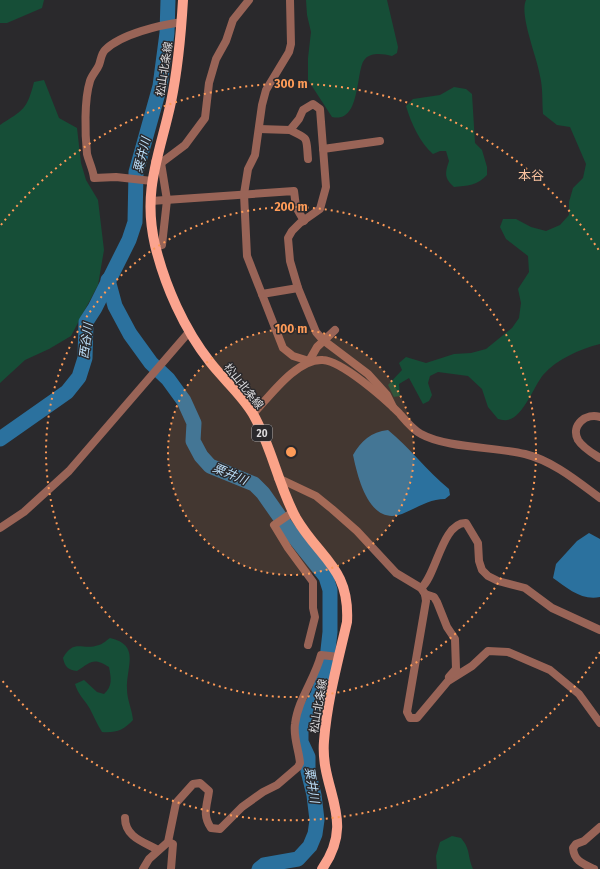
<svg xmlns="http://www.w3.org/2000/svg" width="600" height="869" viewBox="0 0 600 869" font-family="'Fira Sans','Noto Sans JP',sans-serif">
<style>
.green{fill:#164e37}
.water{fill:#2b719e}
.lines{fill:none;stroke-linecap:round;stroke-linejoin:round}
.river{stroke:#2b719e;stroke-width:15}
.minor{stroke:#996457;stroke-width:8}
.primary{stroke:#fba48f;stroke-width:10}
.ring{fill:none;stroke:#fe9b58;stroke-width:2;stroke-dasharray:2 4}
.labels{text-anchor:middle;stroke-width:3;stroke-linejoin:round;paint-order:stroke}
.shield{fill:#2a292c;stroke:#a9a8aa;stroke-width:1}
.shield-label{font-size:10px;font-weight:bold;fill:#dfdee0}
.street-label{font-size:11px;fill:#dfdee0;stroke:#2a292c}
.water-label{font-size:12px;font-style:italic;fill:#bbdef8;stroke:#2a292c}
.quarter-label{font-size:13px;fill:#fac29f;stroke:#2a292c}
.centre{fill:#fe9b58;stroke:#2a292c;stroke-width:2}
.ring-label{font-size:12px;text-anchor:middle;font-weight:bold;fill:#fe9b58;stroke:#2a292c;stroke-width:3;stroke-linejoin:round;paint-order:stroke}
</style>
<rect width="100%" height="100%" fill="#2a292c"/>
<!-- green -->
<g class="green">
<path d="M0 0H44L42 8 7 23H0Z"/>
<path d="M306 0H387L398 47 397 53 392 56C383 54 372 52 365 59 355 69 362 124 332 117L308 80V58L311 32 307 15Z"/>
<path d="M526 0H600V344C580 349 557 359 543 375 534 386 523 418 507 420 504 421 500 419 498 419L488 407 482 389 468 376 438 372 430 376 428 383 432 395 429 401 423 404 409 378 399 384 400 396 394 397 388 385 402 370 399 363 406 357 426 363 454 354 471 353 486 349 512 328 519 318 521 303 518 289 529 272 528 256 506 239 500 227 503 219H516L531 227 546 231 560 225 569 215V202L573 188 583 178 586 164 570 127 557 125 543 114C542 101 543 88 540 76 537 57 519 15 526 0Z"/>
<path d="M44 80 59 118 77 128 81 163 86 180 98 200 104 250 98 285 71 336 49 349 25 360 0 383V125C23 110 27 110 34 82Z"/>
<path d="M454 87 466 89 472 94 475 143 482 150 487 167V175C478 185 467 186 454 187 444 178 445 173 449 161L446 151H440L433 154C420 143 411 123 406 106L413 99 440 95Z"/>
<path d="M110 638C141 645 126 667 127 689 127 700 132 709 133 720 124 730 116 733 102 732 97 724 94 717 90 709 85 700 78 695 75 684L84 680 97 692 104 694C113 686 111 678 109 667 93 657 91 662 77 671 68 670 65 667 63 658 74 638 82 651 99 645 103 644 107 640 110 638Z"/>
<path d="M452 836 461 838C471 850 467 855 473 869H437L436 856 440 842Z"/>
</g>
<!-- water -->
<g class="water">
<path d="M388 430C410 448 427 471 449 489L450 495 445 499C429 499 417 508 402 514 369 526 358 478 353 455 361 441 371 432 388 430Z"/>
<path d="M589 533 600 539V597C582 601 567 588 553 578L556 564 577 541Z"/>
</g>
<g class="lines">
<!-- river -->
<g class="river">
<path d="M108 280 115 306 130 334 151 363 168 379 184 401 194 423 193 441 201 456 210 466 254 484 263 493 291 533 319 568 326 577 330 590V632L326 668 318 695 301 723V742L308 757V771L314 795 317 820 315 834 310 846 298 859 264 865 259 869"/>
<path d="M0 439 67 392 79 377 85 358 86 322 95 308 129 240 135 222 136 172 160 86 167 33 168 0"/>
</g>
<!-- minor -->
<g class="minor">
<path d="M290 0 291 44 289 52 266 90 262 105 255 155 248 169 244 194 247 256 283 348 293 356 309 361"/>
<path d="M259 129 290 130 299 119 303 110 313 104 320 109 326 187 320 209 300 223 292 231 288 238 290 261 298 288 316 332 323 340 368 374 387 395 393 407"/>
<path d="M290 130C309 140 306 135 308 159"/>
<path d="M323 149 380 141"/>
<path d="M155 162 161 163 185 145 205 118 209 83 216 59 226 41 233 20 249 0"/>
<path d="M152 181 116 177 94 178C93 169 89 162 87 154 85 134 84 100 90 81 92 75 97 70 99 65 101 60 101 54 105 50 121 34 160 25 182 22"/>
<path d="M151 201 294 191 296 207 304 221"/>
<path d="M156 246 162 245 167 200 161 163"/>
<path d="M262 294 298 288"/>
<path d="M309 361 317 347 335 330"/>
<path d="M253 414C270 396 297 358 323 360 342 361 385 399 399 413 405 420 413 430 421 434 446 448 496 447 525 454 553 461 577 481 600 498"/>
<path d="M600 417C587 412 570 425 578 440 583 448 592 453 600 458"/>
<path d="M278 478 316 496 332 509 357 531 396 573 421 588 425 594 426 601 407 712 410 718H417L448 681 472 666 488 651 508 652 550 670 579 694 600 723"/>
<path d="M293 512 274 525 288 548 313 582V608L315 617 308 645"/>
<path d="M0 528 24 512 69 471 189 332"/>
<path d="M421 588C436 577 442 522 466 523L478 543 479 561 482 570 488 576 498 581 525 588 552 608 600 630"/>
<path d="M425 594 434 597 437 602 447 627 455 639 456 669 449 677"/>
<path d="M125 818C125 837 144 842 158 850"/>
<path d="M168 842 173 844 171 869"/>
<path d="M143 869 149 859 168 842 176 803 193 784 200 783 209 791C207 806 202 815 211 828L220 829 242 807 263 792 277 785 298 767 300 763C299 750 293 737 295 724 298 699 315 679 321 655L339 657"/>
<path d="M594 869C583 864 574 861 573 848L576 844 584 841 600 827"/>
</g>
<!-- primary -->
<path class="primary" d="M183 0C181 34 178 68 171 102 160 154 142 190 155 245 165 286 184 329 210 362 223 379 242 395 253 414 272 447 278 485 296 518 320 559 350 568 347 622 338 661 327 701 324 741 320 791 357 819 322 869"/>
</g>
<!-- distance rings -->
<circle cx="291" cy="452" r="123" fill="#fe9b58" fill-opacity=".12"/>
<g class="ring">
<circle cx="291" cy="452" r="123"/>
<circle cx="291" cy="452" r="245"/>
<path d="M600 652A368 368 0 0 1 1 679M1 225A368 368 0 0 1 600 252"/>
</g>
<g class="labels">
<!-- shield labels -->
<rect class="shield" x="252" y="425" width="20" height="16" rx="3"/>
<g class="shield-label">
<text x="262" y="437">20</text>
</g>
<!-- street labels -->
<g class="street-label">
<text transform="translate(164 69) rotate(-81)" y="4">松山北条線</text>
<text transform="translate(244 386) rotate(51)" y="4">松山北条線</text>
<text transform="translate(318 706) rotate(-80)" y="4">松山北条線</text>
</g>
<!-- water labels -->
<g class="water-label">
<text transform="translate(142 155) rotate(-76)" y="4">粟井川</text>
<text transform="translate(86 341) rotate(-83)" y="4">西谷川</text>
<text transform="translate(230 474) rotate(23)" y="4">粟井川</text>
<text transform="translate(312 785) rotate(81)" y="4">粟井川</text>
</g>
<!-- quarter labels -->
<g class="quarter-label">
<text x="531" y="180">本谷</text>
</g>
</g>
<circle cx="291" cy="452" r="6" class="centre"/>
<g class="ring-label">
<text x="291" y="88">300 m</text>
<text x="291" y="211">200 m</text>
<text x="291" y="333">100 m</text>
</g>
</svg>
